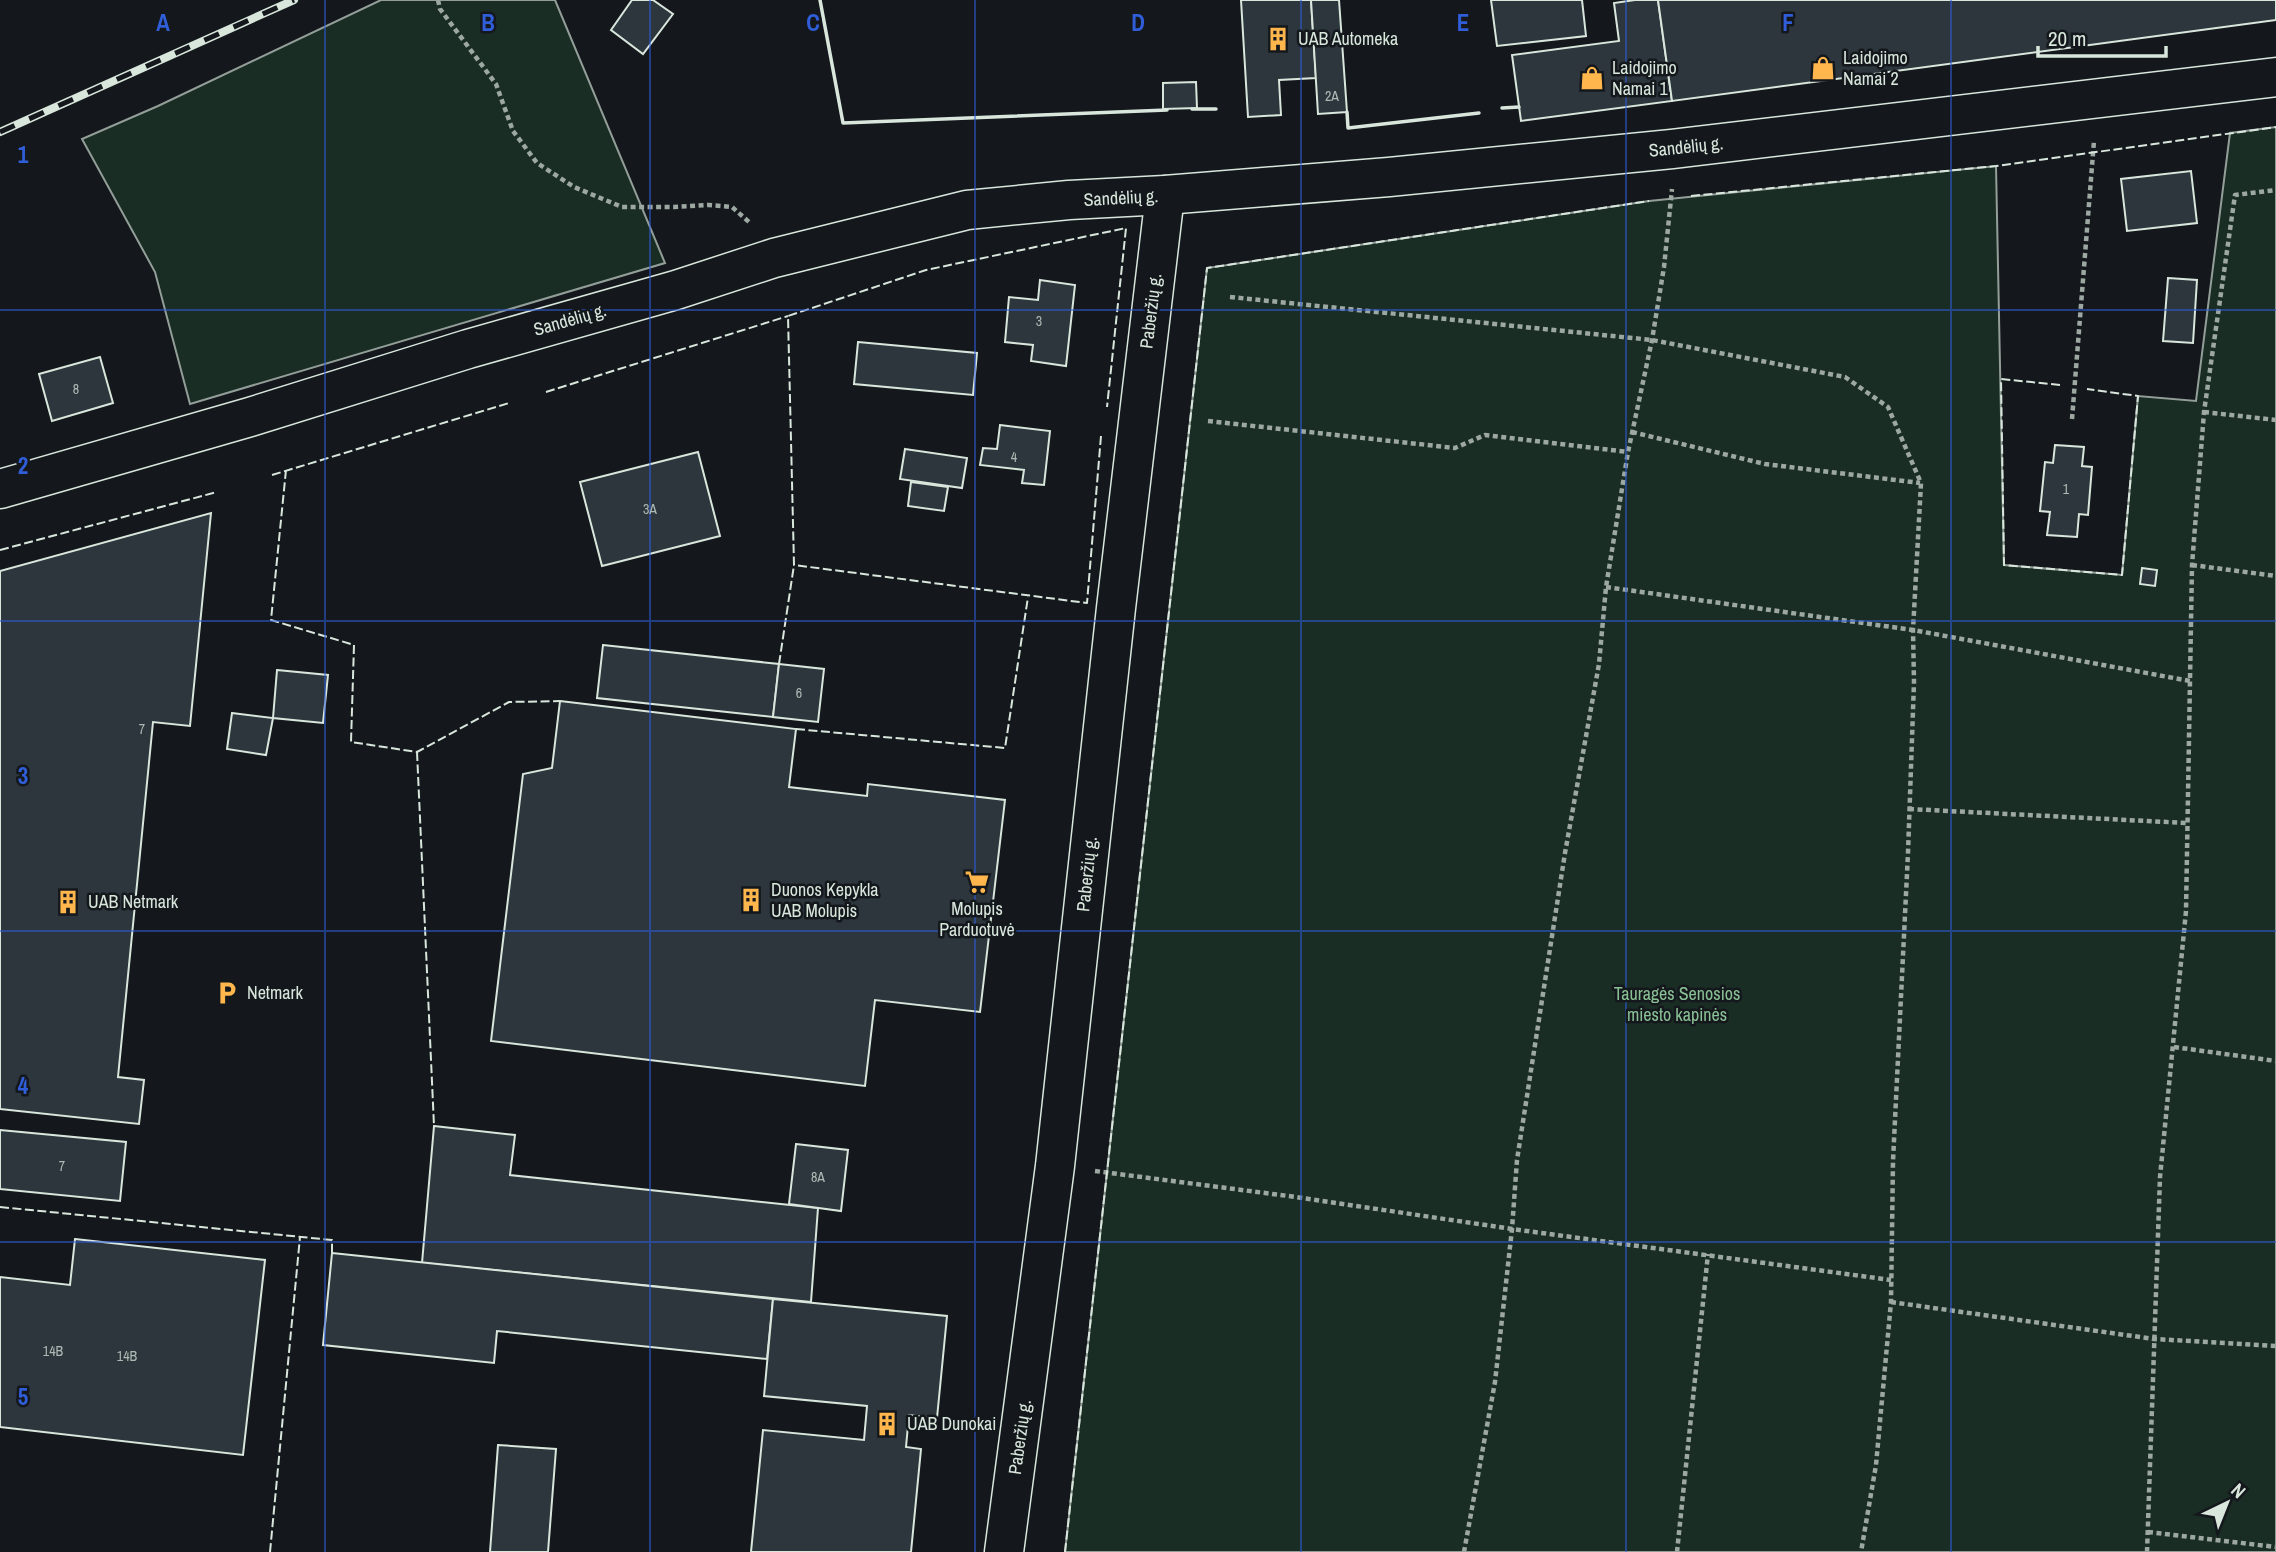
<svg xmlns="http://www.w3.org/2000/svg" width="2276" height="1552" viewBox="0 0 2276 1552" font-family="'Archivo Narrow',sans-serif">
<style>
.green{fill:#1a2d24;stroke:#939e99;stroke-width:2}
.building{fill:#2c363c;stroke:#d8e6dc;stroke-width:2}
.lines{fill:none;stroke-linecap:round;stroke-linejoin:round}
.minor-casing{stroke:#d8e6dc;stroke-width:41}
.path{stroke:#9da8a2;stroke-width:4.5;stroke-dasharray:5 3.5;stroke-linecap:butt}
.minor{stroke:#14181c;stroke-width:38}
.rail-casing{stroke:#d8e6dc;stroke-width:8}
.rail{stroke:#14181c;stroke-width:5;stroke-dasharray:16;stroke-linecap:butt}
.fence{stroke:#d8e6dc;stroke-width:2;stroke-dasharray:9 3.5;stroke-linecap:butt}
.wall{stroke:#d8e6dc;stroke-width:3.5}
.grid{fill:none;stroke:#305dd8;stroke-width:2;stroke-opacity:0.55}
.labels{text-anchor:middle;stroke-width:5;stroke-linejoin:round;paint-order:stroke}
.number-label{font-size:14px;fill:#adbab4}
.poi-label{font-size:18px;fill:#d8e6dc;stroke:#14181c;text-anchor:start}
.street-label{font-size:18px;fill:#d8e6dc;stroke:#14181c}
.park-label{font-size:18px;fill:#8ac095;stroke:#14181c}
.grid-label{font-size:23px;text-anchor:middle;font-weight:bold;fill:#305dd8;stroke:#14181c;stroke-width:5;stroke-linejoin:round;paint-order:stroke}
</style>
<rect width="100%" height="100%" fill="#14181c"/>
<!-- green -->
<g class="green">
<path d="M381 0H555L665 263 190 404 155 272 82 139 158 106Z"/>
<path d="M2276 127V1552H1065L1207 268 1649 201 1996 166 2004 565 2122 575 2138 396 2196 401 2230 133Z"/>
</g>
<!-- building -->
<g class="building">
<path d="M632 0H653L673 14 643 54 611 30Z"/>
<path d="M1241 0H1311L1316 78 1279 80 1281 115 1248 117Z"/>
<path d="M1311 0H1339L1347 112 1318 114Z"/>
<path d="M1491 0H1582L1586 36 1497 46Z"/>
<path d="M1635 0H1658L1672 101 1521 121 1512 55 1619 41 1614 3Z"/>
<path d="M1658 0H2276V20L1672 101Z"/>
<path d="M1196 82 1197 108 1163 109V83Z"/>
<path d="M2191 171 2197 223 2127 231 2121 179Z"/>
<path d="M2168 278 2197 280 2193 343 2163 341Z"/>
<path d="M1040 280 1075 285 1066 366 1031 361 1033 345 1005 342 1009 297 1038 300Z"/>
<path d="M858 342 977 353 973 395 854 384Z"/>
<path d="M100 357 113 403 52 421 39 374Z"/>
<path d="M1000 425 1050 431 1044 485 1022 483 1024 470 980 465 983 448 997 449Z"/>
<path d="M2055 445 2084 447 2082 466 2092 467 2088 515 2079 514 2077 537 2047 535 2050 512 2040 511 2045 462 2053 463Z"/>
<path d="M905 449 967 458 962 488 900 479Z"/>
<path d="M698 452 720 536 602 566 580 482Z"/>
<path d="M911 482 948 487 944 511 908 506Z"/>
<path d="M211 513 190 726 153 722 118 1077 144 1080 139 1124 0 1109V571Z"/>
<path d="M2142 568 2157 570 2155 586 2140 584Z"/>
<path d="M603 645 779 664 773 717 597 698Z"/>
<path d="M779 664 824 669 818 722 773 717Z"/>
<path d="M277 670 328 675 323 723 273 718Z"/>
<path d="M560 701 796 729 789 787 867 796 868 784 1005 800 980 1012 875 1000 865 1086 491 1041 523 774 552 768Z"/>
<path d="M232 713 273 718 266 755 227 749Z"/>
<path d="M434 1126 515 1135 510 1175 818 1208 811 1302 422 1263Z"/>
<path d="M0 1130 126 1142 120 1201 0 1189Z"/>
<path d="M796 1144 848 1150 841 1211 789 1204Z"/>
<path d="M75 1239 265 1260 243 1455 0 1427V1277L70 1285Z"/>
<path d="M332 1253 773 1299 767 1359 497 1331 494 1363 323 1345Z"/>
<path d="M773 1299 947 1316 937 1418 909 1415 906 1447 921 1449 911 1552H751L763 1430 864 1440 867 1406 764 1396Z"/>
<path d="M498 1445 556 1449 548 1552H490Z"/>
</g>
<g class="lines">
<!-- minor casing -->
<g class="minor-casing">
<g id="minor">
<path d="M0 489 250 417 468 349 676 290 774 258 967 210 1069 200 1165 195 1389 177 1672 149 2276 77"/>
<path d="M1004 1552 1055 1166 1116 608 1165 195"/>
</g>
</g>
<!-- path -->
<g class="path">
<path d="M438 0 440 9 496 84 513 131 537 163 574 187 622 207H674L709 205 732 207 749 222"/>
<path d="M1230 297 1652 340 1845 377 1888 407 1921 483 1913 630 1914 682 1908 853 1893 1161 1891 1302 1876 1465 1861 1552"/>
<path d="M2204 412 2276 420"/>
<path d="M2072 419 2094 141"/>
<path d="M1208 421 1455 448 1485 435 1628 452"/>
<path d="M1632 432 1765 464 1920 483"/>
<path d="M2192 565 2276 576"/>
<path d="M1606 587 1913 630 2190 681"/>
<path d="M1909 809 2186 823"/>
<path d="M2174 1047 2276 1061"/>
<path d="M1095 1171 1296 1197 1512 1229 1891 1280"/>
<path d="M1891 1302 2154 1339 2276 1346"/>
<path d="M2148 1532 2276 1547"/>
<path d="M1464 1552 1495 1382 1512 1229 1517 1160 1565 853 1599 664 1606 587 1628 452 1652 340 1664 267 1672 189"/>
<path d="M1677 1552 1708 1254"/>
<path d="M2147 1552 2160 1177 2186 911 2192 565 2204 412 2235 195 2276 190"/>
</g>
<!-- minor -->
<use href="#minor" class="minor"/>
<!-- rail casing -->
<g class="rail-casing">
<path id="rail" d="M0 132 294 0"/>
</g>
<!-- rail -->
<use href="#rail" class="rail"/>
<!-- fence -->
<g class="fence">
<path d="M1691 196 1996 166 2276 127"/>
<path d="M2060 385 2001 379 2004 565 2122 575 2138 396 2087 389"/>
<path d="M546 392 788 316"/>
<path d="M1101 436 1087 603 794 565 788 316 926 270 1126 228 1107 407"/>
<path d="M286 470 271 620 354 645 351 742 417 752 509 702 560 701"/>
<path d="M272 475 509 403"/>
<path d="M0 550 217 492"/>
<path d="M779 664 794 565"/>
<path d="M796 729 1005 748 1028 597"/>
<path d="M417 752 434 1126"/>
<path d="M0 1207 332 1240V1253L333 1254"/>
<path d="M270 1552 300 1237"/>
<path d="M1065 1552 1207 268 1649 201"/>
</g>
<!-- wall -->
<g class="wall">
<path d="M820 0 843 123 1167 110"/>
<path d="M1502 108 1519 107"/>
<path d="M1192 109H1216"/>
<path d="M1347 112 1348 128 1479 113"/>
</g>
</g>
<!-- grid -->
<path class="grid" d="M325 0V1552M650 0V1552M975 0V1552M1301 0V1552M1626 0V1552M1951 0V1552M0 310H2276M0 621H2276M0 931H2276M0 1242H2276"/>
<!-- icons -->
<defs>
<g id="building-bare" transform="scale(1.89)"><path d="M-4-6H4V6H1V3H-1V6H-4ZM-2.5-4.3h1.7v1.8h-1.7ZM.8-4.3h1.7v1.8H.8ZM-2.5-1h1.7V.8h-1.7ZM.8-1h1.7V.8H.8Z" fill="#ffb74d" stroke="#14181c" stroke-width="2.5" paint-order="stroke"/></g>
<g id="shop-bare" transform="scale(1.89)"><path d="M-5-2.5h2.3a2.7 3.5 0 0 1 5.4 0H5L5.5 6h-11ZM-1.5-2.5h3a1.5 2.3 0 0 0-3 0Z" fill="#ffb74d" stroke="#14181c" stroke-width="2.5" paint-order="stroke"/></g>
<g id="supermarket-bare" transform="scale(1.89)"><path d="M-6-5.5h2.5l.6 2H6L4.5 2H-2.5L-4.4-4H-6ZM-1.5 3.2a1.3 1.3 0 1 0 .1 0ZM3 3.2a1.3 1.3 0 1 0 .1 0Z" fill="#ffb74d" stroke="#14181c" stroke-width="2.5" paint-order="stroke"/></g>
<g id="parking-bare" transform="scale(1.89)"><path d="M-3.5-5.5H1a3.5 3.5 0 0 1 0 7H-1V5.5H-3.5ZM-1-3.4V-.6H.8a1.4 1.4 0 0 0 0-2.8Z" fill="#ffb74d" stroke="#14181c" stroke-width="2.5" paint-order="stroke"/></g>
</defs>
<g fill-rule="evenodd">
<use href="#building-bare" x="1278" y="39"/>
<use href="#shop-bare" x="1823" y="68"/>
<use href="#shop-bare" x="1592" y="78"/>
<use href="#supermarket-bare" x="977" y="882"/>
<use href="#building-bare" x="751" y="900"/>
<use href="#building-bare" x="68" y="902"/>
<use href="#parking-bare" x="227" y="993"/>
<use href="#building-bare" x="887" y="1424"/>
</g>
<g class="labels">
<!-- number labels -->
<g class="number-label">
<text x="1332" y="101">2A</text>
<text x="1039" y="326">3</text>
<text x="76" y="394">8</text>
<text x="1014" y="462">4</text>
<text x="2066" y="494">1</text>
<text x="650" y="514">3A</text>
<text x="799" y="698">6</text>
<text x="142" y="734">7</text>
<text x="62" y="1171">7</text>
<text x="818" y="1182">8A</text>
<text x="53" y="1356">14B</text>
<text x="127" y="1361">14B</text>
</g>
<!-- poi labels -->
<g class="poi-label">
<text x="1298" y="45">UAB Automeka</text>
<text x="1843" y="64">Laidojimo<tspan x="1843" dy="21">Namai 2</tspan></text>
<text x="1612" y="74">Laidojimo<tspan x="1612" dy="21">Namai 1</tspan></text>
<text x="771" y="896">Duonos Kepykla<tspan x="771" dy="21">UAB Molupis</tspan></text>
<text x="88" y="908">UAB Netmark</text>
<text x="977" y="915" text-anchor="middle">Molupis<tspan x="977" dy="21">Parduotuvė</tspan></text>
<text x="247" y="999">Netmark</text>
<text x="907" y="1430">UAB Dunokai</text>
</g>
<!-- street labels -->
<g class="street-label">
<text transform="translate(1686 147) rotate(-6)" y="6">Sandėlių g.</text>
<text transform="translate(1121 198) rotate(-3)" y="6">Sandėlių g.</text>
<text transform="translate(1151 311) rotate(-83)" y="6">Paberžių g.</text>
<text transform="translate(570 320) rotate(-16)" y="6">Sandėlių g.</text>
<text transform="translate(1087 874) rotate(-84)" y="6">Paberžių g.</text>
<text transform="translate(1020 1437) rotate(-82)" y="6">Paberžių g.</text>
</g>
<!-- park labels -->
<g class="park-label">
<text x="1677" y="1000">Tauragės Senosios<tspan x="1677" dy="21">miesto kapinės</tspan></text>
</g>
</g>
<g class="grid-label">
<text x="163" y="31">A</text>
<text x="488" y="31">B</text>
<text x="813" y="31">C</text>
<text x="1138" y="31">D</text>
<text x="1463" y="31">E</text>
<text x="1788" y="31">F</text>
<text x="23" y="163">1</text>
<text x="23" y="474">2</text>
<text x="23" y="784">3</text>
<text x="23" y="1094">4</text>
<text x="23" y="1405">5</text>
</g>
<!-- north arrow -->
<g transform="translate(2227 1503) rotate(43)" stroke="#14181c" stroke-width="5" paint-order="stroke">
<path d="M0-5L12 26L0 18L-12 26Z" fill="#d8e6dc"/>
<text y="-10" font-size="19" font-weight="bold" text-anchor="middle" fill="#d8e6dc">N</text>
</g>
<!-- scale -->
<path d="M2038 46v10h128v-10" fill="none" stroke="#d8e6dc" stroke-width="3.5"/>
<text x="2048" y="46" font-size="21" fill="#d8e6dc" stroke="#14181c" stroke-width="5" paint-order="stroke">20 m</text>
</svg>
